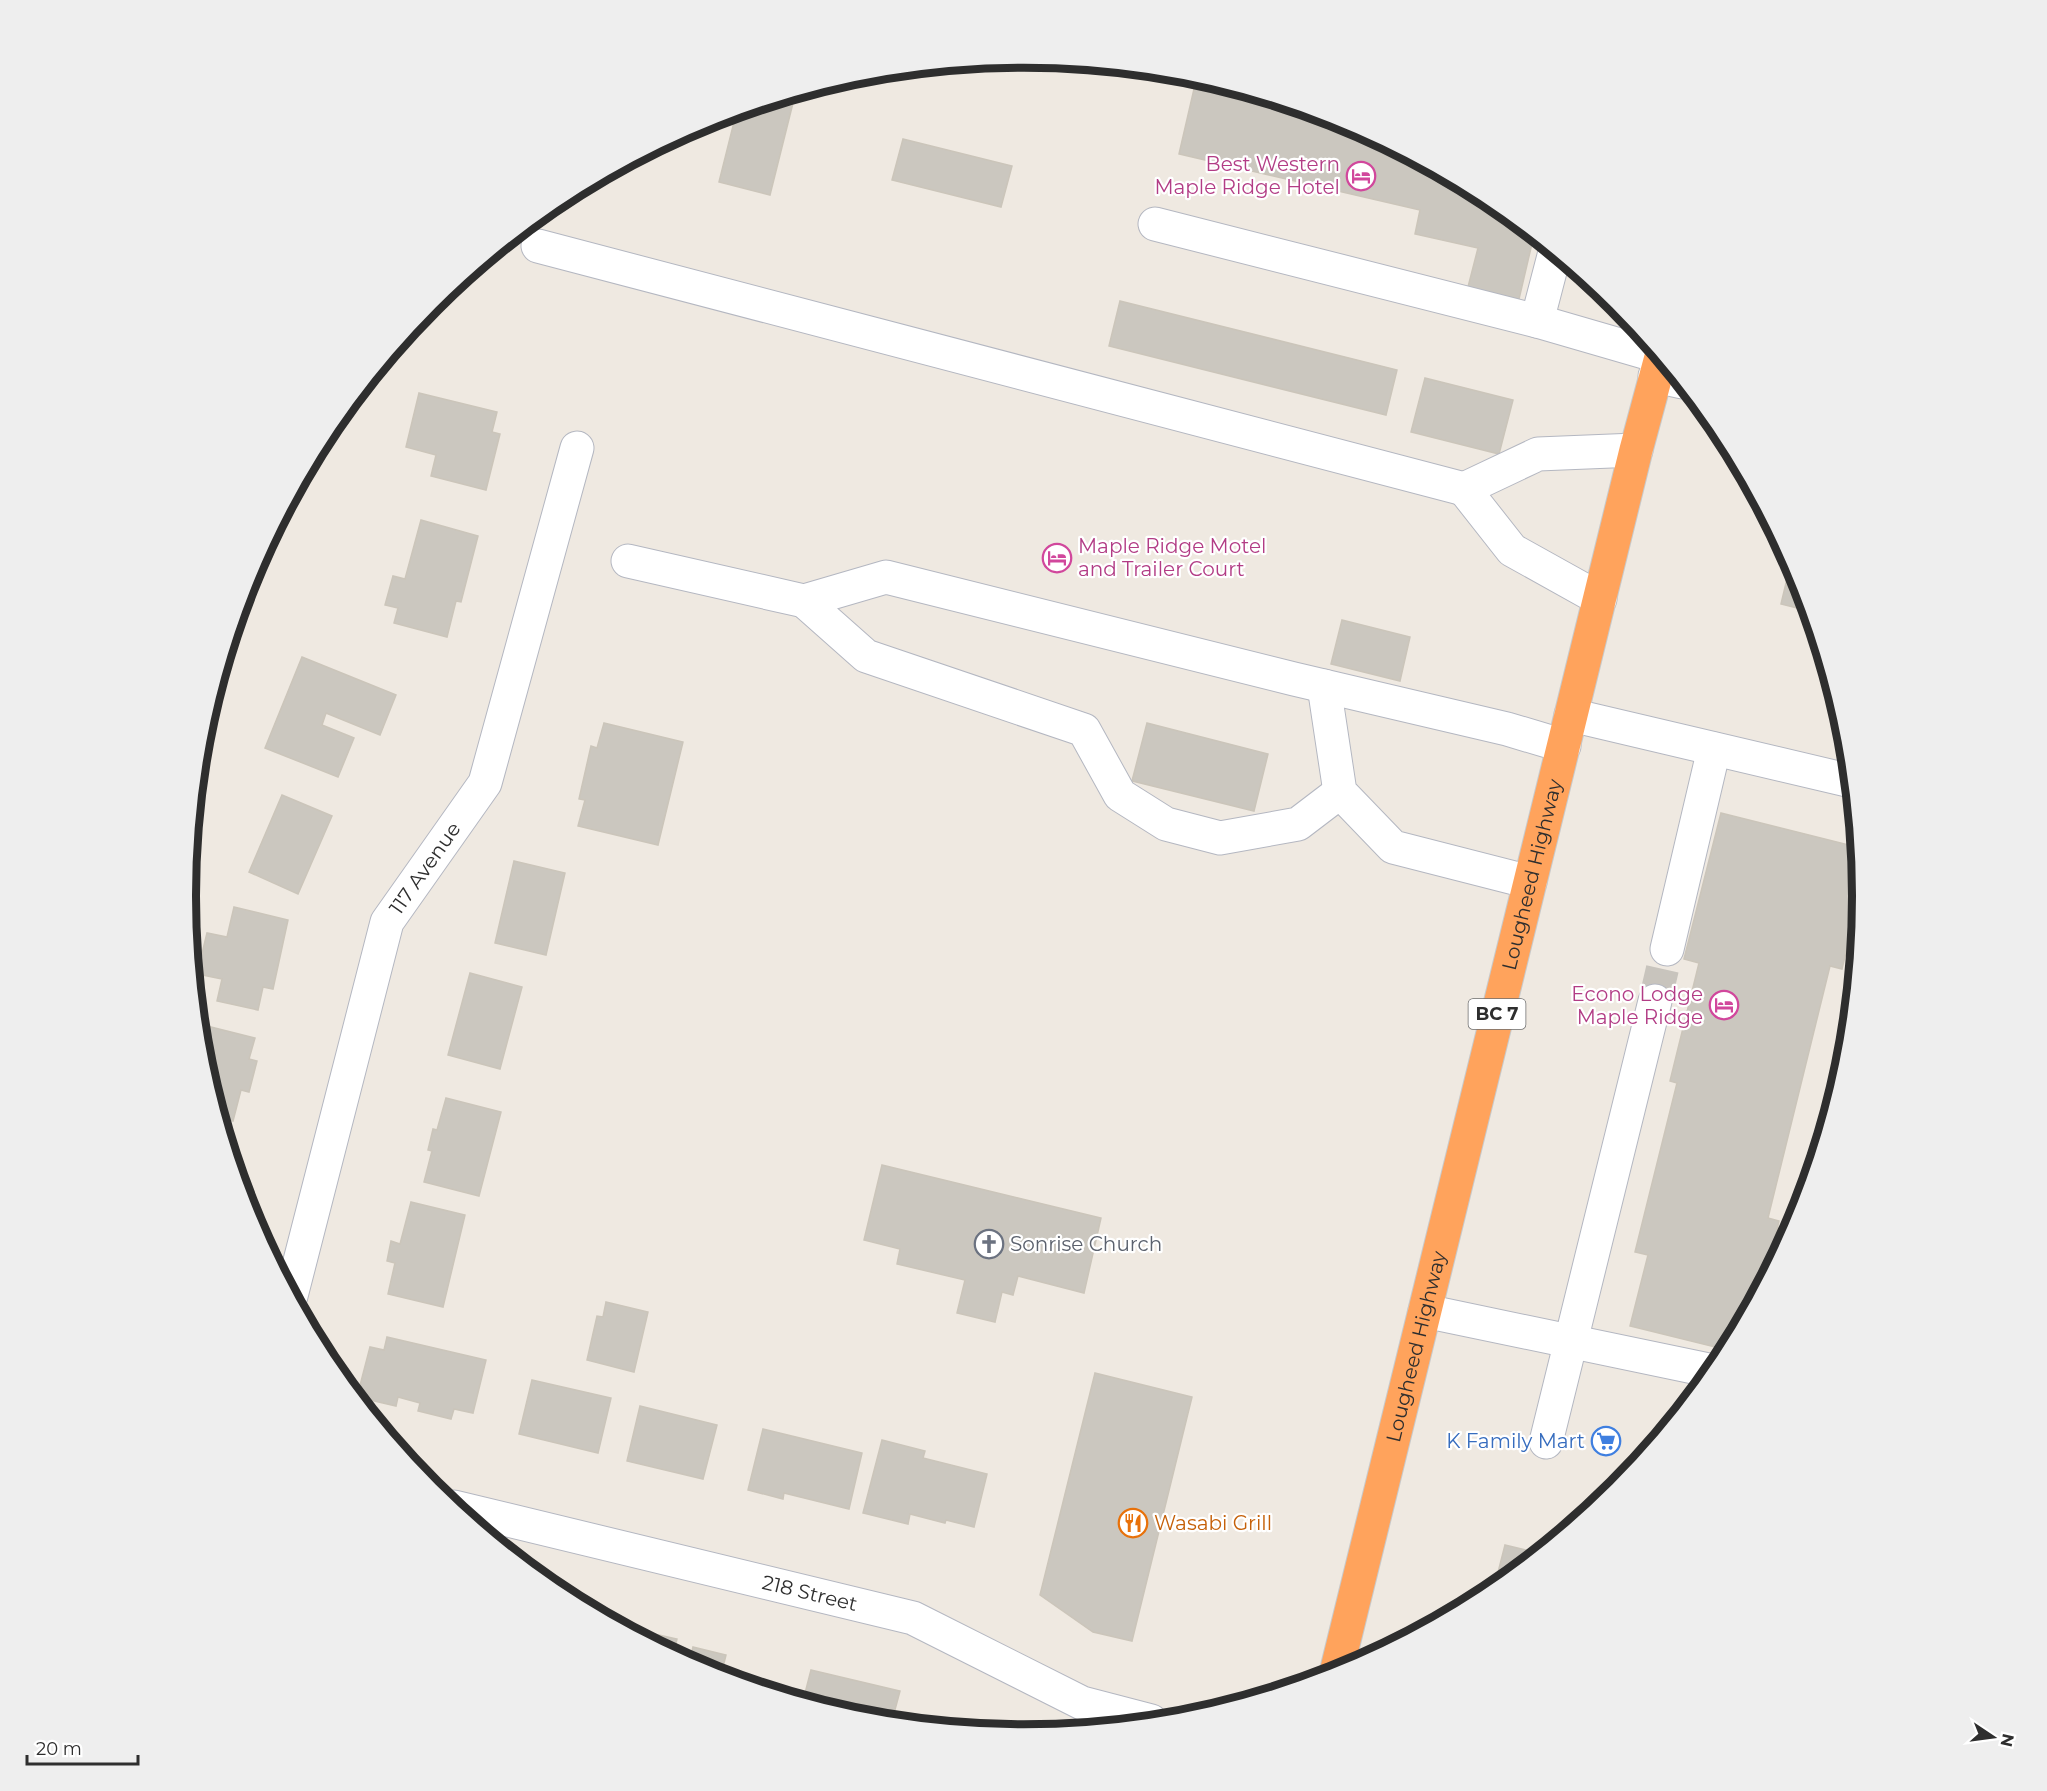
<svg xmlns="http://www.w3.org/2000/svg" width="2047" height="1791" viewBox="0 0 2047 1791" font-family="Montserrat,sans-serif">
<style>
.building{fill:#cbc7bf;stroke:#cbc5ba;stroke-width:1.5}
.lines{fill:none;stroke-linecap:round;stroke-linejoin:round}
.minor-tunnel{stroke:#c8c4bd;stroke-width:33;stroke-dasharray:33 16;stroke-linecap:butt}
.minor-casing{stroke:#b4b7c1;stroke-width:35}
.highway-casing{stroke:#c9c9c9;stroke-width:35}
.minor{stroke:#fff;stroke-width:33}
.highway{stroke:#ffa35c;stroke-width:33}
.labels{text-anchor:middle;stroke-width:4.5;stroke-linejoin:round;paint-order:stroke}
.shield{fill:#fff;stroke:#6d6d6d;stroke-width:1.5}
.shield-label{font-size:18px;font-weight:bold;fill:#2e2e2e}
.hotel-label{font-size:20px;fill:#b23c85;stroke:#fff;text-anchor:end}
.street-label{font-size:20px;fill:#2e2e2e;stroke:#fff}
.worship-label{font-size:20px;fill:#5b616d;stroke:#fff;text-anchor:start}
.shop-label{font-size:20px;fill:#366cbe;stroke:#fff;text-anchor:end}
.food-label{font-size:20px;fill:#c56008;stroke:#fff;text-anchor:start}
.rim{fill:none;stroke:#2e2e2e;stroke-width:8}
</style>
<rect width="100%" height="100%" fill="#efe9e1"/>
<!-- building -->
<g class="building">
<path d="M1025 57 1022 69 987 61 1024 57Z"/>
<path d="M1197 76 1345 121 1490 199 1534 235 1519 299 1468 287 1478 248 1415 234 1420 210 1179 154Z"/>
<path d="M791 94 795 95 770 195 719 182 737 110Z"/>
<path d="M903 139 1012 166 1001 207 892 180Z"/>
<path d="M1120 301 1397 370 1386 415 1109 346Z"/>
<path d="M1425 378 1513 400 1499 454 1411 432Z"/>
<path d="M419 393 497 412 492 432 500 434 486 490 431 476 436 455 406 447Z"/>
<path d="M421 520 478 536 461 602 456 601 447 637 394 623 398 608 385 605 393 576 405 579Z"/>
<path d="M1791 562 1798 575 1809 611 1781 604Z"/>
<path d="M1342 620 1410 637 1400 681 1331 664Z"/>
<path d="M302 657 396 695 380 735 326 713 322 725 354 738 338 777 265 748Z"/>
<path d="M604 723 683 742 658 845 578 826 585 800 579 799 591 746 597 748Z"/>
<path d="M1147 723 1268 754 1254 811 1132 781Z"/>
<path d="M282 795 332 816 298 894 249 872Z"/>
<path d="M1721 813 1857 847 1861 890 1842 969 1830 966 1768 1218 1779 1221 1765 1279 1727 1350 1630 1326 1648 1255 1635 1252 1677 1083 1670 1081 1699 963 1684 959Z"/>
<path d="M514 861 565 873 546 955 495 943Z"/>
<path d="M234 907 288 920 273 989 263 987 258 1010 217 1001 222 979 197 974 207 933 227 937Z"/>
<path d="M470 973 522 987 500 1069 448 1055Z"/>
<path d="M203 1025 255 1038 249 1059 257 1061 249 1092 241 1090 233 1121 219 1117 201 1059 199 1041Z"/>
<path d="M446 1098 501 1112 479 1196 424 1182 432 1151 428 1150 433 1129 437 1130Z"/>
<path d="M882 1165 1101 1218 1084 1293 1018 1276 1013 1295 1002 1292 995 1322 957 1313 965 1280 897 1264 900 1249 864 1240Z"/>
<path d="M411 1202 465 1215 443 1307 388 1294 395 1263 387 1261 391 1241 400 1244Z"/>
<path d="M606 1302 648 1312 634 1372 587 1360 597 1316 603 1317Z"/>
<path d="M387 1337 486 1360 473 1413 454 1409 451 1419 418 1411 420 1403 398 1397 396 1406 357 1397 370 1347 384 1350Z"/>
<path d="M1095 1373 1192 1397 1132 1641 1093 1632 1040 1595Z"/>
<path d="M532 1380 611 1398 598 1453 519 1434Z"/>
<path d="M640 1406 717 1425 703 1479 627 1461Z"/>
<path d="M763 1429 862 1453 849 1509 784 1493 783 1499 748 1490Z"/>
<path d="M882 1440 925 1451 923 1458 987 1474 974 1527 946 1520 945 1523 910 1514 908 1524 863 1513Z"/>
<path d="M1505 1545 1538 1553 1494 1588Z"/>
<path d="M623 1627 677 1639 673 1655Z"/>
<path d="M693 1647 726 1655 722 1671 782 1686 780 1694 702 1670 689 1663Z"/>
<path d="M811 1670 900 1691 892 1721 860 1718 803 1701Z"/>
</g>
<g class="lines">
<!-- minor-tunnel -->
<path class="minor-tunnel" d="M1655 1001 1667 949"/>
<!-- minor casing -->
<g class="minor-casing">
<g id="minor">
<path d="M1155 224 1537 321"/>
<path d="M538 246 1464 489"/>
<path d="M1555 252 1537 321 1661 357"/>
<path d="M1655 376 1682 382"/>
<path d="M628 561 804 601 886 577 1294 679 1507 729 1564 746"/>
<path d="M1600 599 1512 550 1464 489 1538 454 1636 450"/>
<path d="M804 601 866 656 1084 730 1120 795 1166 824 1220 838 1298 824 1340 792"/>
<path d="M1324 686 1340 792 1393 847 1530 882"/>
<path d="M1571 715 1851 781"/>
<path d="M1667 949 1714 749"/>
<path id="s1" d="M291 1296 387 922 485 783 577 448"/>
<path d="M1425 1311 1713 1371"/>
<path d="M1546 1442 1655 1001"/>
<path id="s2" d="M454 1507 913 1618 1082 1703 1151 1721"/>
</g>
</g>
<!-- highway casing -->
<g class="highway-casing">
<g id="highway">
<path id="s3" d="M1336 1673 1636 450 1661 357"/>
</g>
</g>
<!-- minor -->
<use href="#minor" class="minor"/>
<!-- highway -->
<use href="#highway" class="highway"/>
</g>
<!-- icons -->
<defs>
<g id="hotel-ring" transform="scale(1.5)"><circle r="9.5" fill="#fff" stroke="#d1479c" stroke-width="1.5"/><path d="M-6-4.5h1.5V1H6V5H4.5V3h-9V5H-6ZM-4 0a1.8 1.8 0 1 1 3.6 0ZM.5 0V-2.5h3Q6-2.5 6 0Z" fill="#d1479c"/></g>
<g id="church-ring" transform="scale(1.5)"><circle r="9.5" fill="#fff" stroke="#6b7280" stroke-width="1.5"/><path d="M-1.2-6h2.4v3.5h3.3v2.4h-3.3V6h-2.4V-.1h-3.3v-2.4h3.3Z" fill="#6b7280"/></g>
<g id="supermarket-ring" transform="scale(1.5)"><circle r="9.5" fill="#fff" stroke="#3f7fe0" stroke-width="1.5"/><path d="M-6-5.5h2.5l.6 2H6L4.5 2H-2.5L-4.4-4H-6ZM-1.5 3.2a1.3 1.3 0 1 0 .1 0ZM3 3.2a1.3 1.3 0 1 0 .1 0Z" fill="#3f7fe0"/></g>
<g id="restaurant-ring" transform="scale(1.5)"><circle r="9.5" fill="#fff" stroke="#e8710a" stroke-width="1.5"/><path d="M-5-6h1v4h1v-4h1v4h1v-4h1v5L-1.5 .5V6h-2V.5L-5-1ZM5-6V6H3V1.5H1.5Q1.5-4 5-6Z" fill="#e8710a"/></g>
</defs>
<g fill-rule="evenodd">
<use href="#hotel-ring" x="1361" y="176"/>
<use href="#hotel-ring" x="1057" y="558"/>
<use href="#hotel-ring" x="1724" y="1005"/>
<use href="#church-ring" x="989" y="1244"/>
<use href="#supermarket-ring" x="1606" y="1441"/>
<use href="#restaurant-ring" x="1133" y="1523"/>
</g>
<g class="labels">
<!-- shield labels -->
<rect class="shield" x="1468.5" y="999" width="57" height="30" rx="4.5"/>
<g class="shield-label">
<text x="1497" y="1020">BC 7</text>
</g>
<!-- hotel labels -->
<g class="hotel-label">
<text x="1340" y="171">Best Western<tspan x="1340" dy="23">Maple Ridge Hotel</tspan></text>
<text x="1078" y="553" text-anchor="start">Maple Ridge Motel<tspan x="1078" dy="23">and Trailer Court</tspan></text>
<text x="1703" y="1001">Econo Lodge<tspan x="1703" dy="23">Maple Ridge</tspan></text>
</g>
<!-- street labels -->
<g class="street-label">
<text dy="7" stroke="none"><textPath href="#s1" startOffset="452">117 Avenue</textPath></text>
<text dy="7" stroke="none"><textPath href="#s3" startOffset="822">Lougheed Highway</textPath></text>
<text dy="7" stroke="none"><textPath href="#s3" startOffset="336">Lougheed Highway</textPath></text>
<text dy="7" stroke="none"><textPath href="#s2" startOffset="366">218 Street</textPath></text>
</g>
<!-- worship labels -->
<g class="worship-label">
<text x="1010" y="1251">Sonrise Church</text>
</g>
<!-- shop labels -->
<g class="shop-label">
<text x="1585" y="1448">K Family Mart</text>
</g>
<!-- food labels -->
<g class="food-label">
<text x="1154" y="1530">Wasabi Grill</text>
</g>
</g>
<!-- crop -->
<path d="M0 0H2047V1791H0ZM196 896a828 828 0 1 1 1656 0a828 828 0 1 1-1656 0Z" fill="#eee" fill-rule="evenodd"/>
<path class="rim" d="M196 896a828 828 0 1 1 1656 0a828 828 0 1 1-1656 0Z"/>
<!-- north arrow -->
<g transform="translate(1993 1737) rotate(103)" stroke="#ffffff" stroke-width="4.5" paint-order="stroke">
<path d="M0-4.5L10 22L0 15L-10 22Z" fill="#2e2e2e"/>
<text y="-9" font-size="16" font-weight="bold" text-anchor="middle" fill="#2e2e2e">N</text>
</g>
<!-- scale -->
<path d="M27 1755v9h111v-9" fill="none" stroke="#2e2e2e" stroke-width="3"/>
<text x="36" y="1755" font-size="18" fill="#2e2e2e" stroke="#ffffff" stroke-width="4.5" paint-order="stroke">20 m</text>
</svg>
